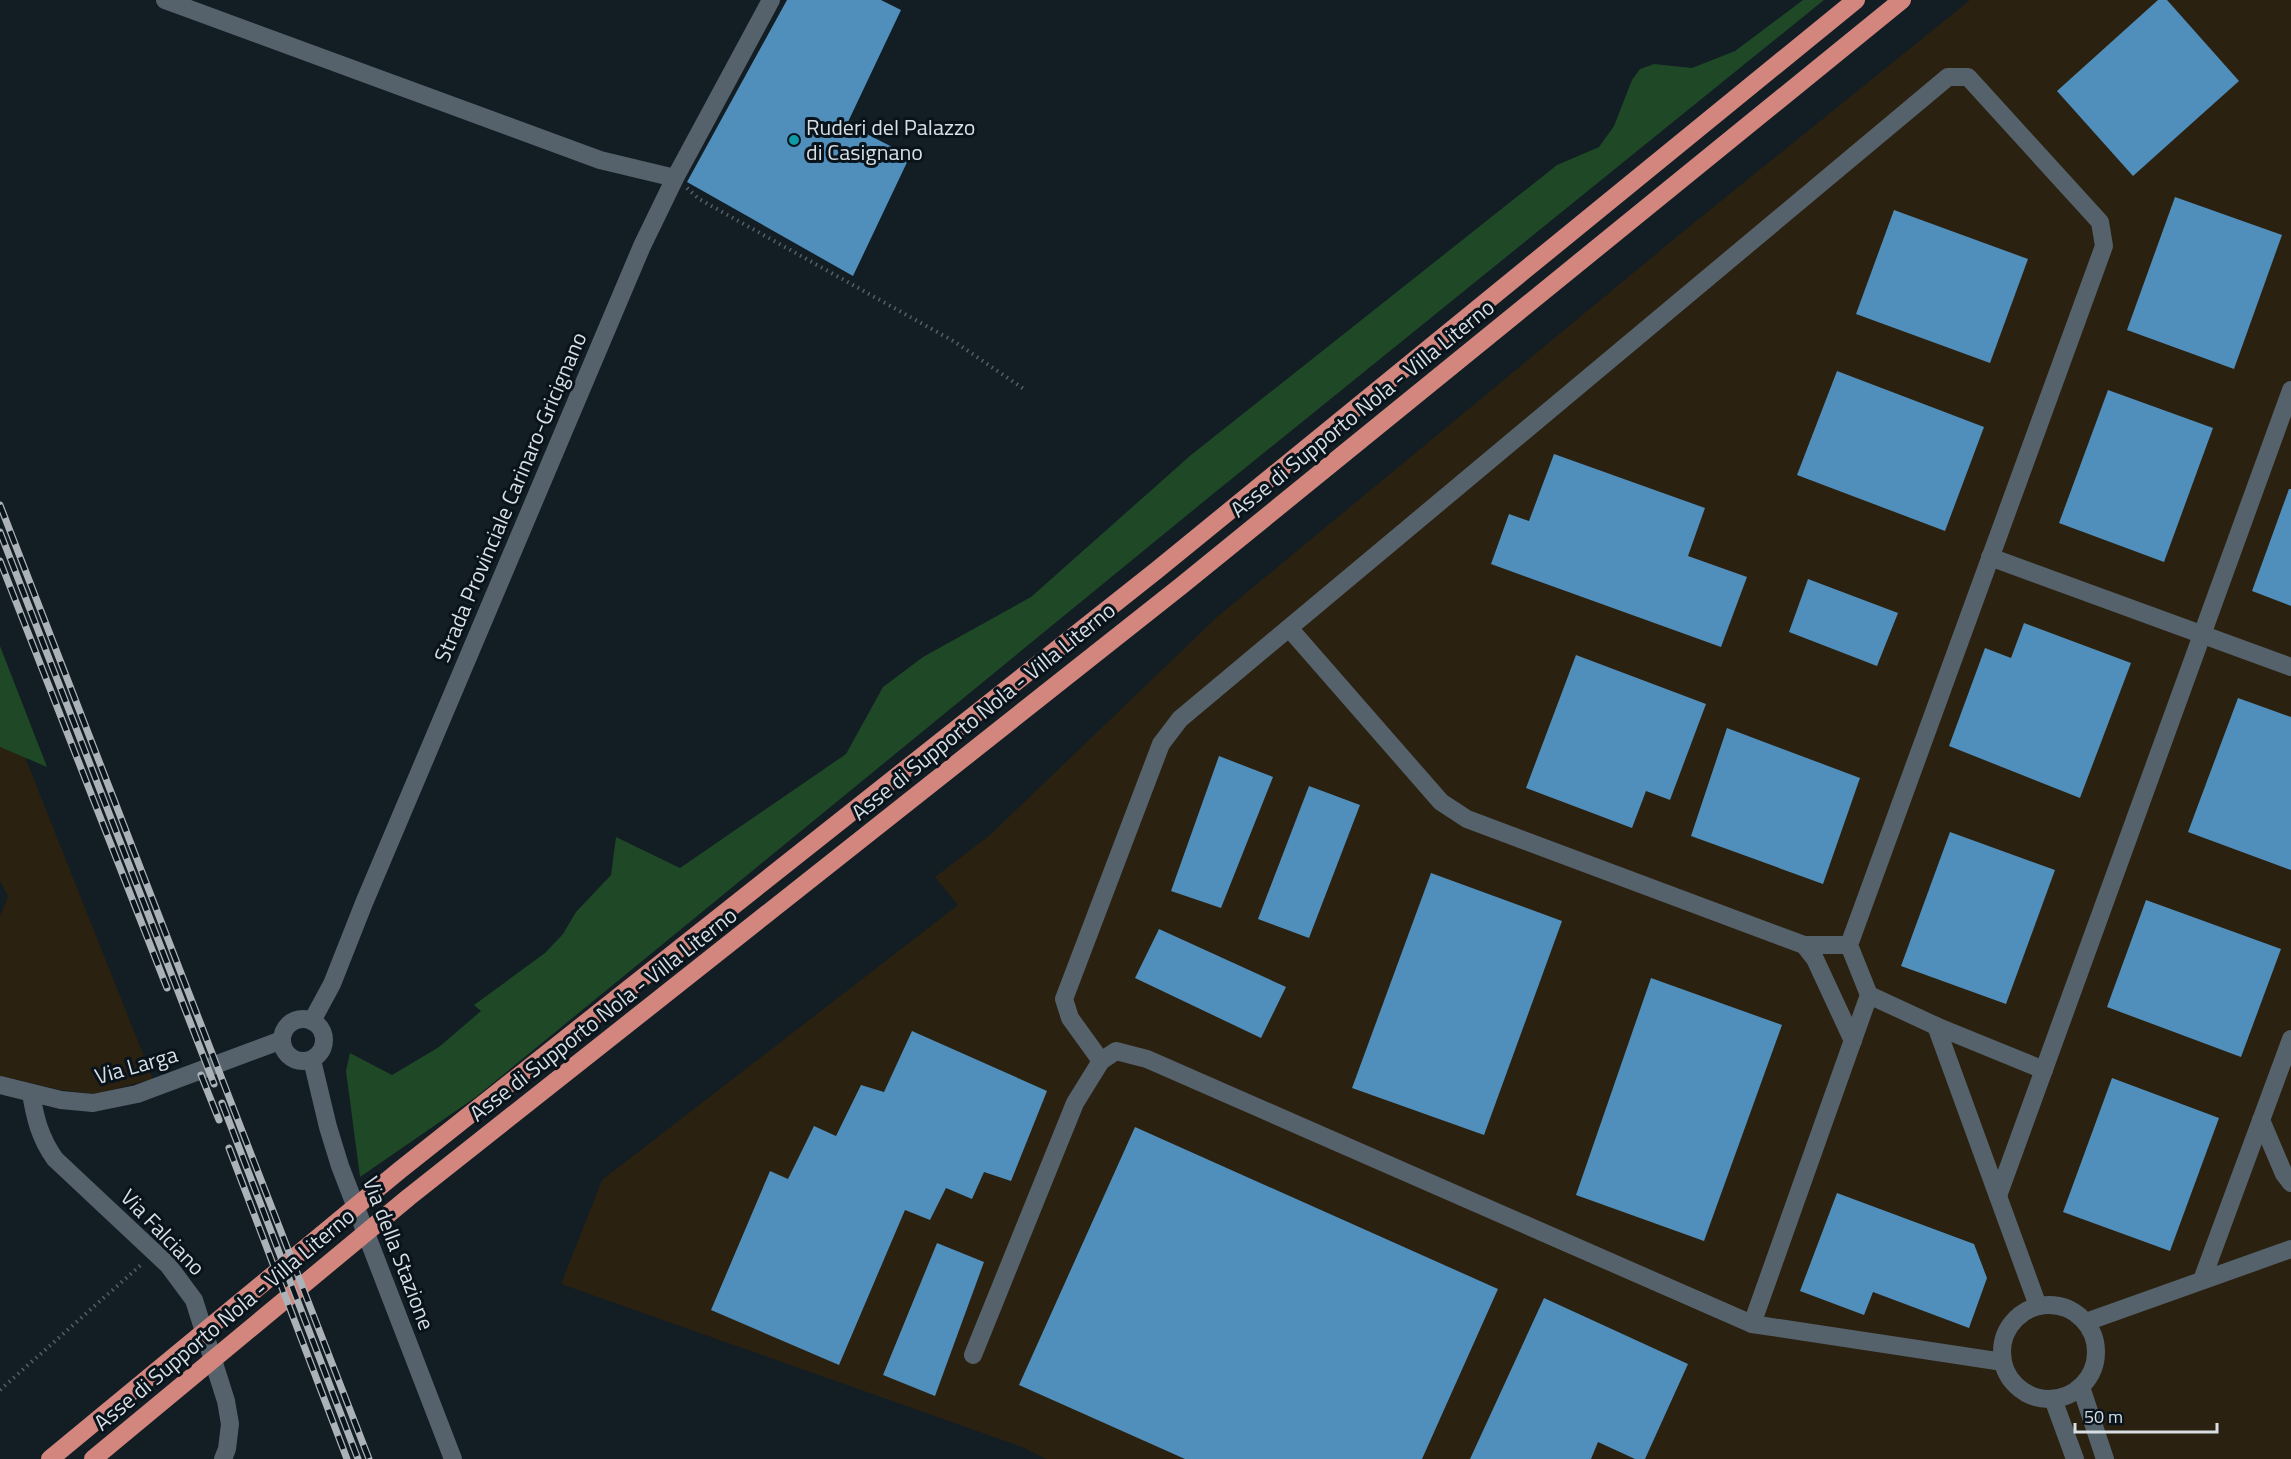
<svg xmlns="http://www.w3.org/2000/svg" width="2291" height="1459" viewBox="0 0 2291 1459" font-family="'Titillium Web',sans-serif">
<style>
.industrial{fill:#2a2111}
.green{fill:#1e4826}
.building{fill:#508fbb}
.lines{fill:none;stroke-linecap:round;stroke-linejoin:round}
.path{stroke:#566066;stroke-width:4;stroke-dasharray:1.5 4.5;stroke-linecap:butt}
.minor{stroke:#55626b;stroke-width:18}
.highway{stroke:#d3867e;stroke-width:18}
.rail-casing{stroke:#abb3b8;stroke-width:7}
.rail{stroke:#09131b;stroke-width:4.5;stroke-dasharray:14;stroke-linecap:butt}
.culture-dot{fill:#0f9aa8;stroke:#09131b;stroke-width:2}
.labels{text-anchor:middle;stroke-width:6;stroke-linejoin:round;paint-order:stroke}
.poi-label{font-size:22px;fill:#d8dfe4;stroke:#09131b;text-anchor:start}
.street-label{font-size:22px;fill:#d8dfe4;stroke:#09131b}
</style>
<rect width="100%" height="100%" fill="#121d24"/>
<!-- industrial -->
<g class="industrial">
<path d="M1970 0H2291V1459H1046L1022 1447 561 1284 602 1180 958 905 935 877 990 835 1217 617 1685 230Z"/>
<path d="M0 747 25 757 153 1079 96 1094 61 1090 0 1076V916L8 896 0 881Z"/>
</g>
<!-- green -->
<g class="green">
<path d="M1803 0H1824L1208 498 476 1097 360 1177 346 1071 350 1053 392 1075 439 1047 481 1011 474 1005 545 953 563 934 576 912 611 875 616 837 680 868 846 754 883 687 923 657 1031 597 1191 455 1557 165 1599 147 1614 126 1632 80 1640 69 1654 64 1692 68 1735 51Z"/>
<path d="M0 646 47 767 0 747Z"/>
</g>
<!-- building -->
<g class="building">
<path d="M787 0H881L901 10 847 124 910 156 853 276 687 182Z"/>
<path d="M2158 0H2167L2239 81 2133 176 2057 91Z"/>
<path d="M2175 197 2282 235 2234 369 2127 330Z"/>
<path d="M1894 210 2028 259 1990 363 1856 314Z"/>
<path d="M1837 371 1984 427 1945 531 1797 475Z"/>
<path d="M2108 390 2213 428 2164 562 2059 523Z"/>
<path d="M1554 454 1705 508 1688 556 1747 577 1721 647 1491 564 1509 514 1529 521Z"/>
<path d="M2289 489H2291V606L2252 591Z"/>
<path d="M1808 579 1898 613 1877 666 1789 632Z"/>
<path d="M2024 623 2131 663 2080 798 1949 746 1985 648 2011 658Z"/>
<path d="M1576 655 1706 704 1670 800 1646 791 1632 828 1526 788Z"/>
<path d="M2238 698 2291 717V870L2188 832Z"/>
<path d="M1727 728 1860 778 1823 884 1691 836Z"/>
<path d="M1219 756 1273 777 1221 908 1171 891Z"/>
<path d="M1309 786 1360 805 1309 938 1258 919Z"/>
<path d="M1950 832 2055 870 2006 1004 1901 966Z"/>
<path d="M1431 873 1562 921 1484 1135 1352 1088Z"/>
<path d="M2146 900 2281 949 2241 1057 2107 1007Z"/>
<path d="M1159 929 1286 987 1261 1038 1135 978Z"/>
<path d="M1651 978 1782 1025 1704 1241 1576 1195Z"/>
<path d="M912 1031 1047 1091 1011 1181 984 1172 972 1199 946 1188 930 1220 905 1210 839 1365 711 1310 770 1171 788 1179 814 1126 836 1136 861 1085 884 1092Z"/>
<path d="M2112 1078 2219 1118 2170 1251 2063 1212Z"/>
<path d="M1135 1127 1498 1289 1422 1459H1185L1019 1385Z"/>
<path d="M1837 1193 1974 1244 1987 1278 1969 1328 1873 1292 1864 1315 1800 1291Z"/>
<path d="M937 1243 984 1262 935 1396 883 1375Z"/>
<path d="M1544 1298 1688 1364 1645 1459H1635L1598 1442 1591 1459H1470Z"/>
</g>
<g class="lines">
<!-- path -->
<g class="path">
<path d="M687 188 699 199 955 342 1024 389"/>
<path d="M0 1390 143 1263"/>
</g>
<!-- minor -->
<g class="minor">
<path d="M165 0 600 160 675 178"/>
<path d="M1990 557 2291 667"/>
<path d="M1289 628 1441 802 1467 819 1804 945 1815 959 1853 1041"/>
<path d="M1804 945H1849"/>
<circle cx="303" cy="1040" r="21"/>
<path d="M312 1021 332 984 364 903 642 246 675 178 771 0"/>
<path d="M1936 1026 2038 1306"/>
<path d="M312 1060 328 1127 340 1166 453 1459"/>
<path d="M1101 1061 1070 1018 1064 999 1161 744 1180 719 1948 77H1968L2100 222 2104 246 1849 945 1869 995 1936 1026 2044 1070"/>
<path d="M0 1085 61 1100 93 1103 137 1094 282 1040"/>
<path d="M31 1093C35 1118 40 1138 55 1159L168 1265 194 1300 226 1401 230 1424 227 1449 223 1459"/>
<path d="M2261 1120 2284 1174 2291 1183"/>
<path d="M1998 1196 2291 390"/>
<path d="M2202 1280 2291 1039"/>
<circle cx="2049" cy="1352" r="47"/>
<path d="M2086 1322 2291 1249"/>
<path d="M1752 1324 1869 995"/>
<path d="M973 1355 1075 1103 1101 1061 1116 1051 1147 1059 1752 1324 2003 1362"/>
<path d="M2081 1387 2105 1459"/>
<path d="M2053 1399 2075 1459"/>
</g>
<!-- highway -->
<g class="highway">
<path d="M50 1459 400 1170 1157 570 1856 0"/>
<path d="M93 1459 409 1197 1181 586 1902 0"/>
</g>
<!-- rail casing -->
<g class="rail-casing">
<g id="rail">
<path d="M0 505 369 1459"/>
<path d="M0 532 214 1084"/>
<path d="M0 561 167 988"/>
<path d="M201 1075 219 1120"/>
<path d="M222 1103 358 1459"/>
<path d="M229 1148 347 1459"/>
</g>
</g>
<!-- rail -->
<use href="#rail" class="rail"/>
</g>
<!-- markers -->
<circle class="culture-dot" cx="794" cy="140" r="6"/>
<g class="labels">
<!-- poi labels -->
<g class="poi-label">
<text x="806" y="135">Ruderi del Palazzo<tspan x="806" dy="25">di Casignano</tspan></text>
</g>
<!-- street labels -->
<g class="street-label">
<text transform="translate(1362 408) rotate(-39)" y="8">Asse di Supporto Nola - Villa Literno</text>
<text transform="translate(510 497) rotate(-67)" y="8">Strada Provinciale Carinaro-Gricignano</text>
<text transform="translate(983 711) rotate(-39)" y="8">Asse di Supporto Nola - Villa Literno</text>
<text transform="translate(603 1014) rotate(-38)" y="8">Asse di Supporto Nola - Villa Literno</text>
<text transform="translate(136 1065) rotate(-16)" y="8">Via Larga</text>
<text transform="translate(163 1232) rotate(46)" y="8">Via Falciano</text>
<text transform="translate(399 1253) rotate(69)" y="8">Via della Stazione</text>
<text transform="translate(224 1319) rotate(-40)" y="8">Asse di Supporto Nola - Villa Literno</text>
</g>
</g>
<!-- scale -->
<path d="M2075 1423v9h142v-9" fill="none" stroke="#d8dfe4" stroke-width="3"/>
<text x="2084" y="1423" font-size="18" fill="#d8dfe4" stroke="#09131b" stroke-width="4.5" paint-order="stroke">50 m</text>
</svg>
